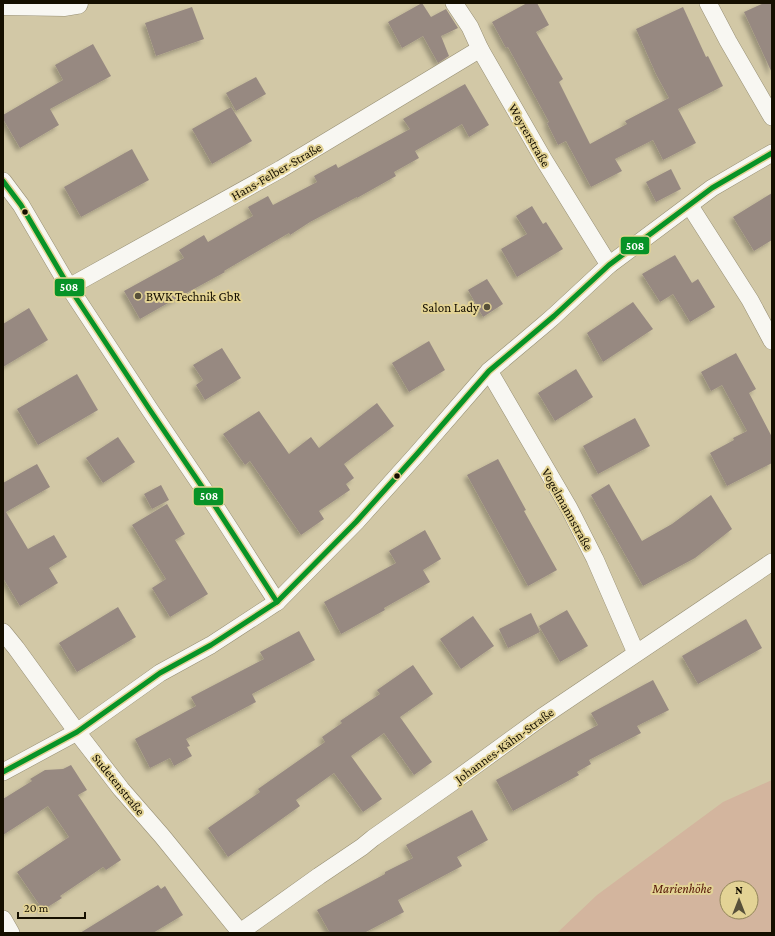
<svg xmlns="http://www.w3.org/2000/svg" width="775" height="936" viewBox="0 0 775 936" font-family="'Crimson Pro',serif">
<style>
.green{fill:#d3b59e;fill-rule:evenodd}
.building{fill:#978981;filter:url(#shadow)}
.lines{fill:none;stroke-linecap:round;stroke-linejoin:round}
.minor-casing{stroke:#978f74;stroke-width:18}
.primary-casing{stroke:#978f74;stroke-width:23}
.minor{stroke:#f8f7f2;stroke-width:17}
.primary{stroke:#f8f7f2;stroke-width:22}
.bus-1-casing{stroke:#e3d395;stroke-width:8}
.bus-1{stroke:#079327;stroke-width:5}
.bus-dot{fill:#150f00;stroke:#e3d395;stroke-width:1.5}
.poi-dot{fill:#57503a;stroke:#e3d395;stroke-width:1.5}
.labels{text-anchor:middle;stroke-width:4;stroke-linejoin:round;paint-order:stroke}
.street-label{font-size:13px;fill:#150f00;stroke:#e3d395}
.poi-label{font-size:13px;fill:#150f00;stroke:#e3d395;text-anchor:start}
.park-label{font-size:13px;font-style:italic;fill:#561706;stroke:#e3d395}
.line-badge{stroke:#e3d395;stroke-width:1.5}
.badge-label{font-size:11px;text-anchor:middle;font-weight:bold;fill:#fff}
</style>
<defs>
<filter id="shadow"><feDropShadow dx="-3.5" dy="3.5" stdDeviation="2" flood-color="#0004"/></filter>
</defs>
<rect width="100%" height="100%" fill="#d2c8a6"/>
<!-- green -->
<path class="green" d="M772 780V933H557L597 895 723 802ZM727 888H751V912H727Z"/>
<!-- building -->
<g class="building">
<path d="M422 3 431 17 446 9 458 28 441 36 449 56 438 63 423 36 402 48 388 22Z"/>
<path d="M527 3H537L549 25 536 32 563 79 559 82 590 144 627 124 625 121 669 98 656 74 636 29 683 7 706 57 708 56 723 86 678 109 696 143 663 160 653 140 615 159 622 171 591 187 566 141 558 145 547 123 549 122 508 47 506 48 492 22Z"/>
<path d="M764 3H772V73L744 12Z"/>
<path d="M192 7 204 39 156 56 145 23Z"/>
<path d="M93 44 111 76 50 109 59 125 20 148 3 119V115L63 80 55 65Z"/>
<path d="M256 77 266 94 236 111 226 93Z"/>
<path d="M465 84 489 125 469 137 462 124 415 151 419 158 394 172 396 176 357 198V197L310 222 290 235 289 233 224 271 225 272 161 307 140 319 124 291 184 258 179 250 204 235 208 242 253 216 248 207 268 196 273 205 317 182 314 176 336 164 338 168 410 129 403 119Z"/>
<path d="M231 107 252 141 212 164 192 129Z"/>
<path d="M132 149 149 180 81 217 64 187Z"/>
<path d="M671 169 681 189 656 202 646 182Z"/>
<path d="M772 193V240L754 251 733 217Z"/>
<path d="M532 206 543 224 546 222 563 249 517 277 501 249 527 234 516 216Z"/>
<path d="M675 255 692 283 698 279 715 307 690 322 673 294 660 302 642 274Z"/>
<path d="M487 279 503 304 483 317 468 290Z"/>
<path d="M633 302 653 329 603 362 587 333Z"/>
<path d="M29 308 48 340 3 367V324Z"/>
<path d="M429 341 445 370 409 392 392 363Z"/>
<path d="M222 348 241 378 205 400 196 385 203 380 193 365Z"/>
<path d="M736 353 756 389 749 393 772 437V463L727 486 710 453 734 440 733 438 747 431 722 385 711 391 701 372Z"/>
<path d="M576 369 593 397 555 421 538 393Z"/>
<path d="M77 374 98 410 38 445 17 409Z"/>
<path d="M377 403 394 426 344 464 354 478 346 484 350 490 319 511 324 519 301 535 250 461 245 465 223 434 259 411 289 454 311 437 319 448Z"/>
<path d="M635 418 650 446 598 474 583 446Z"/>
<path d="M118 437 135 462 103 483 86 458Z"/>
<path d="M498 459 526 510 524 511 557 570 528 586 467 475Z"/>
<path d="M37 464 50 487 6 512 28 549 54 535 67 557 49 568 58 583 20 606 3 578V483Z"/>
<path d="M609 484 642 541 672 524 711 495 732 529 695 558 643 586 591 495Z"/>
<path d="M161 485 169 500 152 509 144 494Z"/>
<path d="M167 504 185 534 175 540 208 594 170 617 152 588 166 579 132 525Z"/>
<path d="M425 530 441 559 423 570 430 582 384 608 385 610 341 634 324 602 396 563 389 551Z"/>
<path d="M118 607 136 637 77 672 59 643Z"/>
<path d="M567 610 588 646 560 662 539 626Z"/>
<path d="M531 613 540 632 508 648 499 629Z"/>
<path d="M473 616 494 646 461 669 440 639Z"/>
<path d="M746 619 762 648 698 684 682 656Z"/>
<path d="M299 631 315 660 252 694 256 702 186 739 190 746 187 747 192 756 174 766 170 758 150 768 135 739 196 706 191 697 264 659 260 652Z"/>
<path d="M413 665 433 694 400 717 432 762 414 775 384 733 351 756 382 799 363 812 334 773 296 800 300 806 228 857 208 828 260 792 258 789 325 742 322 737 342 723 340 721 380 694 377 690Z"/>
<path d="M653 680 669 710 637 726 641 733 589 760 591 764 577 772 579 775 513 811 496 780 598 725 591 713Z"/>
<path d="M71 765 87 790 78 795 121 860 106 870 103 867 60 896 62 898 43 910 17 872 69 837 48 806 3 835V799L32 781 30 779 45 770 63 769Z"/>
<path d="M472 810 488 840 457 857 462 866 398 900 404 912 364 933H330L317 910 385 874V872L413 858 406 845Z"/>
<path d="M158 885 161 889 165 886 183 915 153 933H80Z"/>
</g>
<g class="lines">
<!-- minor casing -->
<g class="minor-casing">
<g id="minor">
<path d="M454 3 470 27 480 49 544 160 609 265"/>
<path d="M708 3 728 41 772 117"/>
<path d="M3 181 21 205 69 287 150 410 217 509 277 602"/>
<path d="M690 206 750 300 772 341"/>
<path d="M69 287 281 169 480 49"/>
<path d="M489 371 569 508 595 559 636 653"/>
<path d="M3 632 16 648 77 732 121 789 162 836 240 932"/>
<path d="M3 772 77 732 160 673 211 645 277 602 356 522 417 454 489 371 546 323 554 316 609 265 712 188 772 153"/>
<path d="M3 919 11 933"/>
<path d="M239 933 319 876 362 847 373 838 450 784 542 717 772 562"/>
</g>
</g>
<!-- primary casing -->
<g class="primary-casing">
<path id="primary" d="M3 4 65 5 77 3"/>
</g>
<!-- minor -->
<use href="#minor" class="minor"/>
<!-- primary -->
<use href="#primary" class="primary"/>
<!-- bus-1 casing -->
<g class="bus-1-casing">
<g id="bus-1">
<path d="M3 181 21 205 69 287 150 410 217 509 277 602"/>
<path d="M3 772 77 732 160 673 211 645 277 602 356 522 417 454 489 371 554 316 609 265 712 188 772 153"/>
</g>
</g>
<!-- bus-1 -->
<use href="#bus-1" class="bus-1"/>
</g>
<!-- markers -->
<g class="bus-dot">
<circle cx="25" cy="212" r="3.5"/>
<circle cx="397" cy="476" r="3.5"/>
</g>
<g class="poi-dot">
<circle cx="138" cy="296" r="4"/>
<circle cx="487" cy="307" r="4"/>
</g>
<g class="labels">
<!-- street labels -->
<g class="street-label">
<text transform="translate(530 135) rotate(60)" y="5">Weyrerstraße</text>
<text transform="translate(276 171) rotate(-30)" y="5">Hans-Felber-Straße</text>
<text transform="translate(568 509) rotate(61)" y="5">Vogelmannstraße</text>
<text transform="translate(504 745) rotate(-36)" y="5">Johannes-Kähn-Straße</text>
<text transform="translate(119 784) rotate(51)" y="5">Sudetenstraße</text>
</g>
<!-- poi labels -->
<g class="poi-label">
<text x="146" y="301">BWK Technik GbR</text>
<text x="479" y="312" text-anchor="end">Salon Lady</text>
</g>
<!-- park labels -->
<g class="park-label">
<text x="682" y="893">Marienhöhe</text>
</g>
</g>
<g class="line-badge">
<rect x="620" y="236" width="30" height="19" rx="4" fill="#079327"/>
<rect x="54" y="278" width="31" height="19" rx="4" fill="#079327"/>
<rect x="193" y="487" width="31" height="19" rx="4" fill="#079327"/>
</g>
<g class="badge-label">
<text x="635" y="250">508</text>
<text x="69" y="291">508</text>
<text x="209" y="500">508</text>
</g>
<!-- border -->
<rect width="775" height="936" fill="none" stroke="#150f00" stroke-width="8"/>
<!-- north arrow -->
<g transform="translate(739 900)"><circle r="19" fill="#e3d395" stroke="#918559"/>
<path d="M0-3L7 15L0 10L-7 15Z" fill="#57503a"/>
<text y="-6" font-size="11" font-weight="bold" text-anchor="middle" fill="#150f00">N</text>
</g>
<!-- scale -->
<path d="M18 912v6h67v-6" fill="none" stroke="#150f00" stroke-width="2"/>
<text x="24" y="912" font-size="12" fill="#150f00" stroke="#e3d395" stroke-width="3" paint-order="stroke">20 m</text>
</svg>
